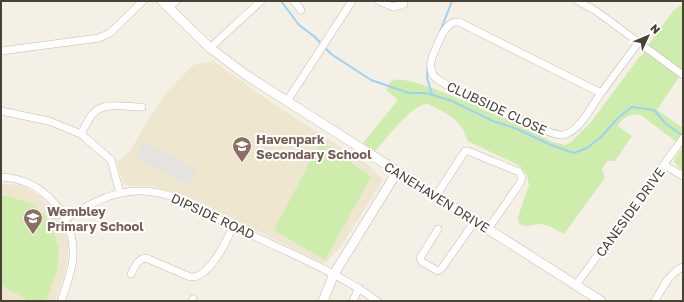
<svg xmlns="http://www.w3.org/2000/svg" width="684" height="302" viewBox="0 0 684 302" font-family="'Golos Text',sans-serif">
<style>
.education{fill:#efe6cf}
.green{fill:#ceecac}
.parking{fill:#e5e3df}
.lines{fill:none;stroke-linecap:round;stroke-linejoin:round}
.stream{stroke:#9ed1f6;stroke-width:2}
.minor-casing{stroke:#c4bbab;stroke-width:8}
.tertiary-casing{stroke:#c4bbab;stroke-width:10}
.minor{stroke:#fff;stroke-width:7}
.tertiary{stroke:#fff;stroke-width:9}
.labels{text-anchor:middle;stroke-width:4;stroke-linejoin:round;paint-order:stroke}
.street-label{font-size:13px;fill:#484135;stroke:#fff}
.education-label{font-size:13px;font-weight:bold;fill:#785e54;stroke:#fff;text-anchor:start}
</style>
<rect width="100%" height="100%" fill="#f4f0e6"/>
<!-- education -->
<g class="education">
<path d="M213 61 274 104 369 165 381 178 383 180 340 248 325 264 188 197 153 186H129L123 183 117 162 130 151 153 112 169 90 193 65Z"/>
<path d="M1 183 23 186 40 196 58 216 68 242V260L64 276 55 301H1Z"/>
</g>
<!-- green -->
<g class="green">
<path d="M683 4V71L657 110 683 128V171L674 162 675 158 683 147 641 115C631 113 623 117 618 126L632 136 615 161H607L602 169 605 178 564 234C557 230 549 225 541 224 533 224 526 228 519 224L518 217 529 185 527 175 520 166 468 141C460 118 448 114 428 104 412 103 386 140 375 151L363 143 398 100 386 90C388 87 389 82 393 80 414 73 528 130 553 142L565 145 570 143 592 121 674 10Z"/>
<path d="M321 141 371 177 325 260 274 230Z"/>
<path d="M1 196H6L30 203 43 213 53 228 59 251 57 269 46 301H29L1 285Z"/>
</g>
<!-- parking -->
<path class="parking" d="M144 142 197 170 189 185 136 157Z"/>
<g class="lines">
<!-- stream -->
<g class="stream">
<path d="M281 1 299 25 315 37 331 54 371 80 409 93H426L452 101 493 121 517 129 551 145 574 153 587 148 601 137 618 118 632 107 654 110 665 123 683 136"/>
<path d="M440 32 452 1"/>
<path d="M428 62 427 78 432 94"/>
</g>
<!-- minor casing -->
<g class="minor-casing">
<g id="minor">
<path d="M294 1 301 10"/>
<path d="M379 1 393 7 404 4"/>
<path d="M578 1 596 11 683 75"/>
<path d="M169 8 176 1"/>
<path d="M210 48 261 1"/>
<path d="M1 51 99 38 110 33 143 1"/>
<path d="M601 93C591 107 580 131 563 135 551 137 440 86 433 75 427 64 434 54 438 43 442 35 445 26 454 22H459L601 93 638 43"/>
<path d="M287 101 352 1"/>
<path d="M1 111 49 121 81 134 111 160 120 193"/>
<path d="M81 134C85 127 90 113 99 109 110 103 130 107 142 107"/>
<path d="M664 165 683 176"/>
<path d="M1 177C43 179 75 215 73 257 72 272 66 287 61 301"/>
<path d="M436 196 465 151H468L519 172 522 178 520 183 488 229"/>
<path d="M66 218C89 205 111 191 139 191 171 190 198 209 226 223 277 248 331 268 377 301"/>
<path d="M438 229 420 258 422 262 438 271 442 268 475 221"/>
<path d="M131 274C135 267 137 259 146 258L190 277C209 279 227 240 233 226"/>
<path d="M576 285 683 138"/>
<path d="M192 301 193 299"/>
<path d="M353 301 359 288"/>
<path d="M655 301C662 289 669 273 683 267"/>
</g>
</g>
<!-- tertiary casing -->
<g class="tertiary-casing">
<g id="tertiary">
<path d="M162 1 210 48 246 75 601 301"/>
<path d="M323 301 334 274 397 172"/>
</g>
</g>
<!-- minor -->
<use href="#minor" class="minor"/>
<!-- tertiary -->
<use href="#tertiary" class="tertiary"/>
</g>
<!-- icons -->
<defs>
<g id="school-pin" transform="scale(1)"><path d="M0 17L-7.5 6A9.5 9.5 0 1 1 7.5 6Z" fill="#8d6e63" stroke="#fff"/><path d="M0-5L7-2L0 1L-7-2ZM-4 1L0 2.5L4 1V4Q0 6-4 4Z" fill="#fff"/></g>
</defs>
<g fill-rule="evenodd">
<use href="#school-pin" x="242" y="146"/>
<use href="#school-pin" x="33" y="218"/>
</g>
<g class="labels">
<!-- street labels -->
<g class="street-label">
<text transform="translate(497 108) rotate(25)" y="5">CLUBSIDE CLOSE</text>
<text transform="translate(437 197) rotate(32)" y="5">CANEHAVEN DRIVE</text>
<text transform="translate(630 212) rotate(-54)" y="5">CANESIDE DRIVE</text>
<text transform="translate(213 216) rotate(25)" y="5">DIPSIDE ROAD</text>
</g>
<!-- education labels -->
<g class="education-label">
<text x="256" y="144">Havenpark<tspan x="256" dy="15">Secondary School</tspan></text>
<text x="47" y="216">Wembley<tspan x="47" dy="15">Primary School</tspan></text>
</g>
</g>
<!-- border -->
<rect width="684" height="302" fill="none" stroke="#484135" stroke-width="4"/>
<!-- north arrow -->
<g transform="translate(648 36) rotate(46)" stroke="#ffffff" stroke-width="3" paint-order="stroke">
<path d="M0-3L7 15L0 10L-7 15Z" fill="#484135"/>
<text y="-6" font-size="11" font-weight="bold" text-anchor="middle" fill="#484135">N</text>
</g>
</svg>
